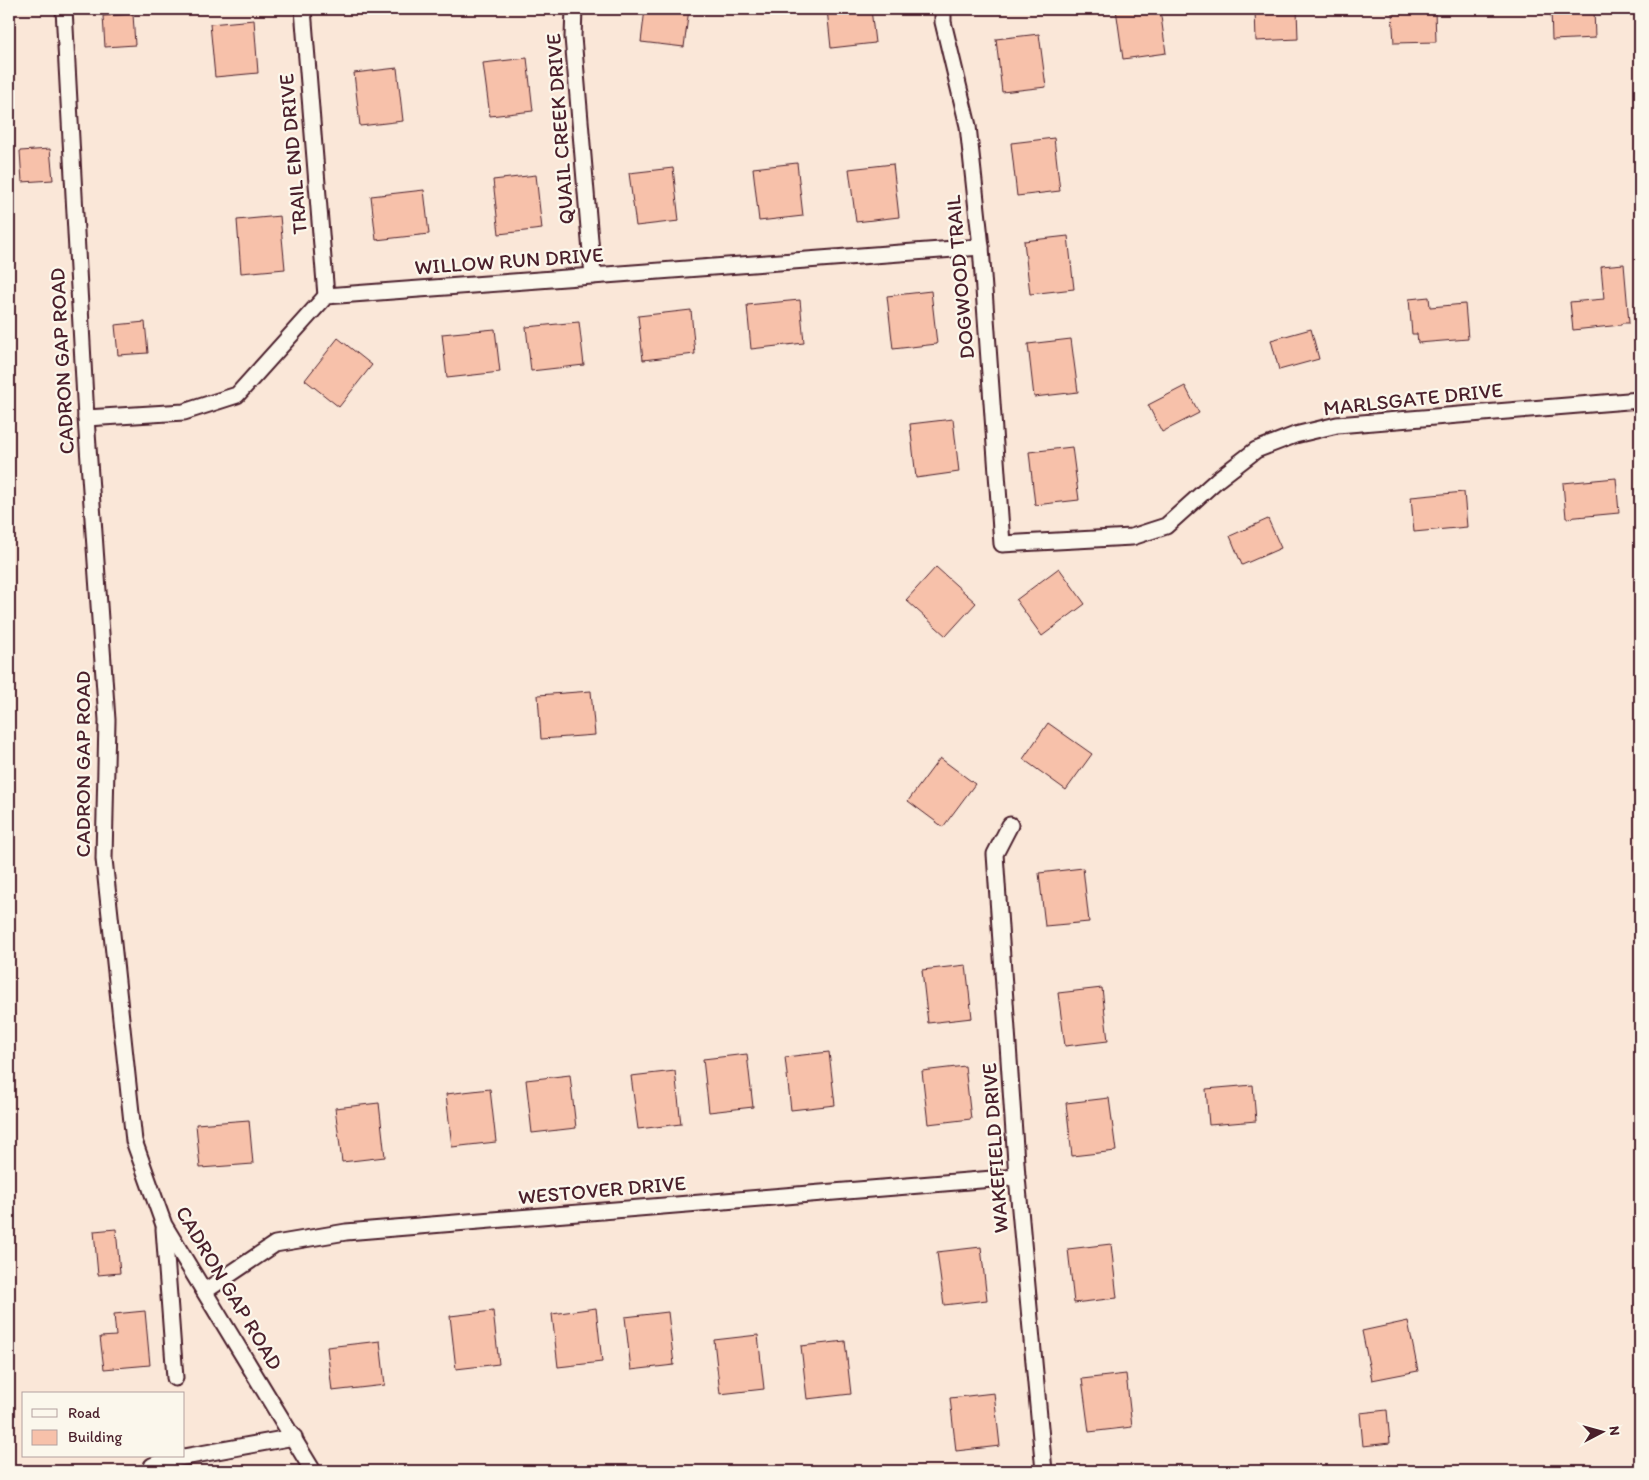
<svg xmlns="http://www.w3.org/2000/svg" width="1649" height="1480" viewBox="0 0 1649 1480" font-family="Itim,sans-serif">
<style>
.building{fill:#f7c1aa;stroke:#4a1f2b}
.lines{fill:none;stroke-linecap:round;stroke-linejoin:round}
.minor-casing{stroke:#4a1f2b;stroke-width:19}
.minor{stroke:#fbf7ec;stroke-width:15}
.labels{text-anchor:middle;stroke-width:4.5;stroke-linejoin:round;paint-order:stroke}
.street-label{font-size:21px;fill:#4a1f2b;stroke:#fbf7ec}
</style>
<rect width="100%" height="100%" fill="#fae7d8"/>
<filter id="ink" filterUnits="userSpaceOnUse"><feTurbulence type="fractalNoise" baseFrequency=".02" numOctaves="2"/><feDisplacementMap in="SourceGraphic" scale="10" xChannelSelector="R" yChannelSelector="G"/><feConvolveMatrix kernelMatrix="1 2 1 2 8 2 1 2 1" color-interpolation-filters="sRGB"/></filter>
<g filter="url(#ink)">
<!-- building -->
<g class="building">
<path d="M645 9H689L684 47 641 42Z"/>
<path d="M827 9H871L875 43 831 48Z"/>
<path d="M1116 9H1160L1166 53 1123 59Z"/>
<path d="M1297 9 1298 39 1256 41 1255 10Z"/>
<path d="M1551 9H1594L1595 38 1552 40Z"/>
<path d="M1435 11 1436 42 1394 43 1392 12Z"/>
<path d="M133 14 135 45 105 47 103 16Z"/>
<path d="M254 20 258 73 215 77 210 24Z"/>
<path d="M1039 34 1046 87 1002 92 996 39Z"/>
<path d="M527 58 533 111 490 116 483 63Z"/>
<path d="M397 68 403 121 360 126 354 73Z"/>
<path d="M1054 138 1060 191 1017 196 1011 143Z"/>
<path d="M50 149 53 180 22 182 20 151Z"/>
<path d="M797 163 803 216 759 221 753 168Z"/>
<path d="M893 164 899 217 856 222 849 169Z"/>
<path d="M673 168 679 221 636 226 629 173Z"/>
<path d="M536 175 542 229 499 234 493 180Z"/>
<path d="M424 190 429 234 376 240 371 196Z"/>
<path d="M280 216 285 269 241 273 237 220Z"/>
<path d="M1068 236 1074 289 1030 294 1024 241Z"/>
<path d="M1624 264 1629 323H1622L1621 325 1573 330 1570 302 1604 299 1601 266Z"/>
<path d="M931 291 937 344 893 349 887 296Z"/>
<path d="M1429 297 1430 307 1465 304 1468 339 1418 343 1417 334H1412L1409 299Z"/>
<path d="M800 300 804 343 751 349 747 305Z"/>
<path d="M691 310 695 354 643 360 638 316Z"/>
<path d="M145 322 148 353 118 355 115 325Z"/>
<path d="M579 322 584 365 531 371 526 327Z"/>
<path d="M495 329 500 372 447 378 442 334Z"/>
<path d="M1311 329 1319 359 1279 370 1271 340Z"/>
<path d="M338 338 372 365 339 407 305 380Z"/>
<path d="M1071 339 1078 392 1034 397 1028 344Z"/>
<path d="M1185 386 1199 413 1162 432 1148 405Z"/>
<path d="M953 419 959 472 916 478 910 424Z"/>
<path d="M1072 447 1079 500 1035 505 1029 452Z"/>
<path d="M1616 478 1619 513 1566 518 1563 483Z"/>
<path d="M1464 492 1467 527 1414 532 1411 497Z"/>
<path d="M1268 519 1281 548 1242 565 1230 536Z"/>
<path d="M936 567 976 603 946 636 906 600Z"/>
<path d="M1059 568 1085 604 1042 636 1016 600Z"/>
<path d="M591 691 595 735 541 739 538 695Z"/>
<path d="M1048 723 1092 754 1066 790 1023 759Z"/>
<path d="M940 758 975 784 943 827 908 801Z"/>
<path d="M1083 868 1089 922 1045 926 1039 873Z"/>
<path d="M966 965 972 1018 928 1023 922 970Z"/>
<path d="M1102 988 1108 1041 1065 1046 1058 993Z"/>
<path d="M829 1052 835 1105 791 1110 785 1057Z"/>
<path d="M747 1054 753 1107 709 1112 703 1059Z"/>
<path d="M965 1066 971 1119 928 1124 922 1071Z"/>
<path d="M675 1071 681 1124 638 1129 631 1076Z"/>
<path d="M570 1075 576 1128 532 1133 526 1080Z"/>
<path d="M1253 1085 1256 1121 1209 1125 1206 1089Z"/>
<path d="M490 1089 496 1142 452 1147 446 1094Z"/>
<path d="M1109 1098 1116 1151 1072 1156 1066 1103Z"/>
<path d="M379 1103 385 1157 342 1162 335 1108Z"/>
<path d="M249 1120 253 1164 200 1168 196 1124Z"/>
<path d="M116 1229 120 1273 98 1275 94 1231Z"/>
<path d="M1111 1244 1117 1298 1074 1303 1068 1249Z"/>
<path d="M981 1247 987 1300 944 1305 937 1252Z"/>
<path d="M596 1308 602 1362 558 1367 552 1314Z"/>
<path d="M145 1311 150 1365 104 1369 100 1337 116 1336 114 1314Z"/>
<path d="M493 1311 499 1364 456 1369 450 1316Z"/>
<path d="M668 1312 674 1365 631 1370 625 1317Z"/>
<path d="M1408 1321 1418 1371 1372 1380 1362 1331Z"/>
<path d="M758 1335 764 1389 720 1394 714 1340Z"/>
<path d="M380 1341 385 1385 332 1391 327 1347Z"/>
<path d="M845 1341 851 1394 807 1399 801 1346Z"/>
<path d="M1126 1374 1132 1427 1089 1432 1082 1379Z"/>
<path d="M994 1393 1000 1446 956 1451 950 1398Z"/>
<path d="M1387 1410 1390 1443 1363 1446 1360 1413Z"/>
</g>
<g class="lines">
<!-- minor casing -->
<g class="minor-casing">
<g id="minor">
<path d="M64 9 86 418 107 720 104 859 134 1141 164 1225 313 1471"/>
<path d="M303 9 326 296"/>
<path d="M574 9 573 37 593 276"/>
<path d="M943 9V22L968 126 981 247 1002 544 1132 537 1166 526 1217 480 1256 450 1295 435 1337 425 1640 400"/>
<path d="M86 418 184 412 237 395 326 296 981 247"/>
<path d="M1010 825 995 854 1017 1177 1044 1471"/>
<path d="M164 1229 175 1378"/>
<path d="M205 1291 275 1244 346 1232 1017 1177"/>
<path d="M151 1471 152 1466 162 1461 294 1437"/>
</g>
</g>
<!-- minor -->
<use href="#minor" class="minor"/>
</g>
</g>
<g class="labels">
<!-- street labels -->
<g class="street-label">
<text transform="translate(560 129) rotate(-94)" y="7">QUAIL CREEK DRIVE</text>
<text transform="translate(293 154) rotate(-95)" y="7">TRAIL END DRIVE</text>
<text transform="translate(509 261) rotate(-4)" y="7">WILLOW RUN DRIVE</text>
<text transform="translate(960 277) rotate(-95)" y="7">DOGWOOD TRAIL</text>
<text transform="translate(62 361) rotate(-93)" y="7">CADRON GAP ROAD</text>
<text transform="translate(1413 399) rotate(-6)" y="7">MARLSGATE DRIVE</text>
<text transform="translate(83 764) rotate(-90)" y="7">CADRON GAP ROAD</text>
<text transform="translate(995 1148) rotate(-94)" y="7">WAKEFIELD DRIVE</text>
<text transform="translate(602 1190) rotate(-5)" y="7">WESTOVER DRIVE</text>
<text transform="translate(229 1288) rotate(59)" y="7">CADRON GAP ROAD</text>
</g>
</g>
<!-- margin -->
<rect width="1649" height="1480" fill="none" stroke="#fbf7ec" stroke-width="30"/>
<rect x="15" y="15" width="1619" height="1450" fill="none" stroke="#4a1f2b" stroke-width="2" filter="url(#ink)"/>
<!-- legend -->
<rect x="22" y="1392" width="162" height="65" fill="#fbf7ec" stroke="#b4a19f"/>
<rect x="32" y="1409" width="25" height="8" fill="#fbf7ec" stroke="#b4a19f"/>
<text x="68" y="1418" font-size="15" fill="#4a1f2b">Road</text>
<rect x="32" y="1430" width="25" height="15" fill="#f7c1aa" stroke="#b4a19f"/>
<text x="68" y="1442" font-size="15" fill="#4a1f2b">Building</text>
<!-- north arrow -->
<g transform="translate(1602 1432) rotate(84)" stroke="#fbf7ec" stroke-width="4" paint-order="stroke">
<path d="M0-4L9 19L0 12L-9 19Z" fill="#4a1f2b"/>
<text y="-8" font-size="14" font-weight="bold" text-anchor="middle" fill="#4a1f2b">N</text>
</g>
</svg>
